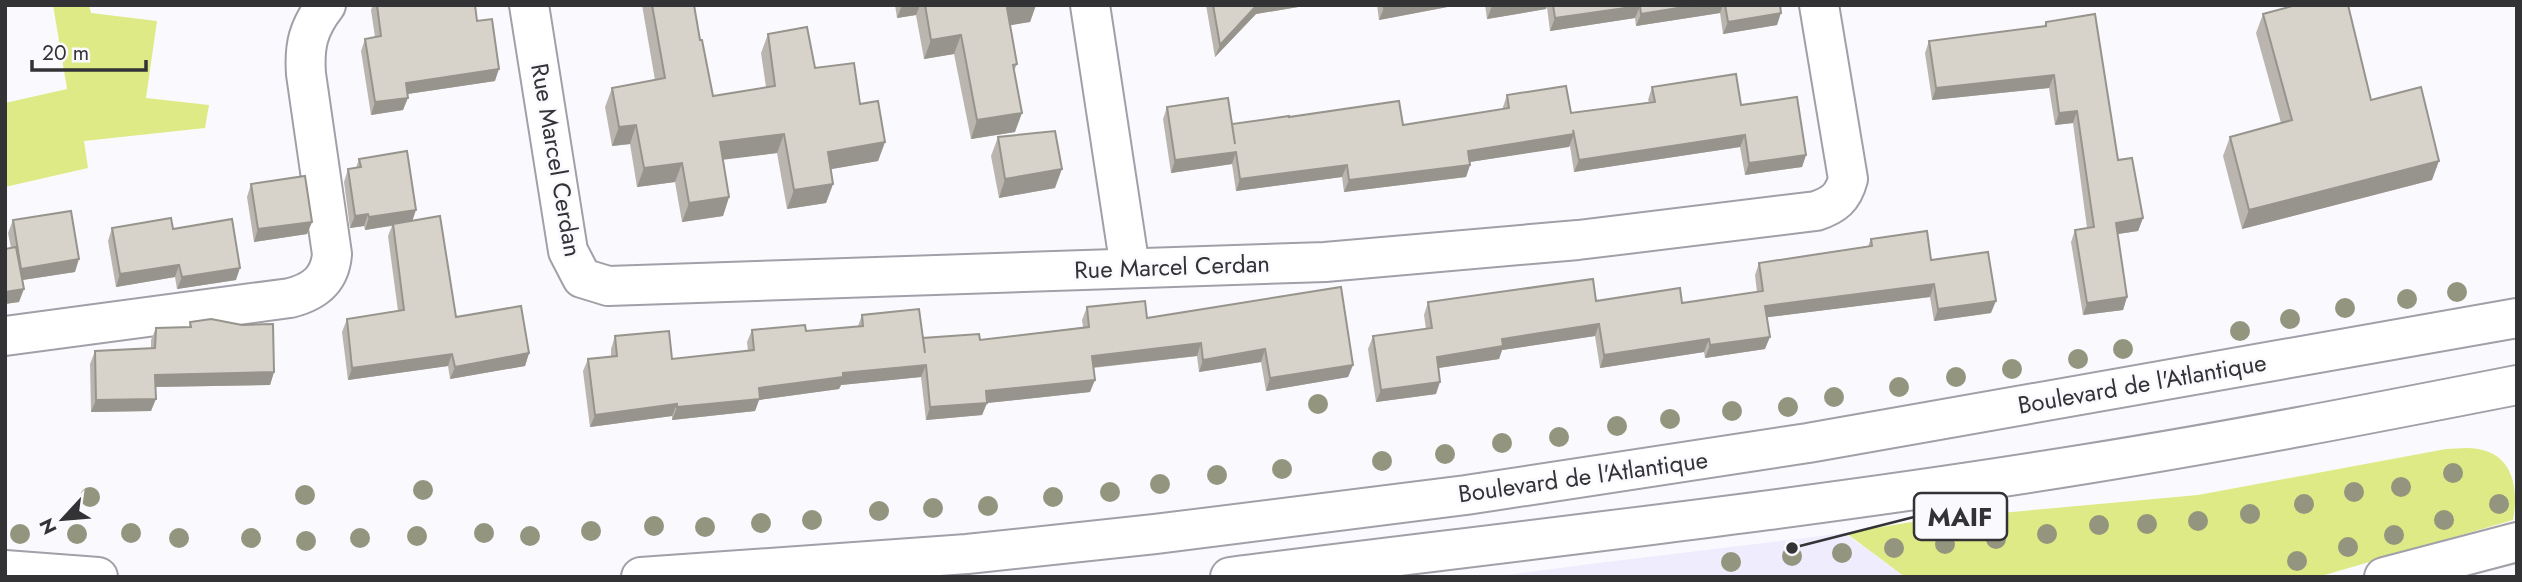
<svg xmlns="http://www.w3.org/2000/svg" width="2522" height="582" viewBox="0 0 2522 582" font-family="Jost,sans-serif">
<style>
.built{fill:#efecfd}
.green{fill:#deea86}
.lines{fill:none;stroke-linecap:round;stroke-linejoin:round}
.street-casing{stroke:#a19fa8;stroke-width:42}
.secondary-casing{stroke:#a19fa8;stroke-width:42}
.street{stroke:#fff;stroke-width:38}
.secondary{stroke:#fff;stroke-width:38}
.tree{fill:#93957f}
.wall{fill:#bab5ae}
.shaded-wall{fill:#97948d}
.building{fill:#d8d3ca;stroke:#97948d;stroke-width:2}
.labels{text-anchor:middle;stroke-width:5;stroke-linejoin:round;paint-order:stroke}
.street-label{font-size:24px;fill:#333336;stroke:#fafafe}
.leader{fill:none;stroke:#333336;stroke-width:2.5}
.callout-dot{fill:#333336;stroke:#fafafe;stroke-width:2.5}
.callout{fill:#fafafe;stroke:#333336;stroke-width:2.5}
.callout-label{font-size:26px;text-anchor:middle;font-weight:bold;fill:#333336}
</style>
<rect width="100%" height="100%" fill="#fafafe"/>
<!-- built -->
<path class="built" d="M1845 533 1905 577H1492L1590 564Z"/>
<!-- green -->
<g class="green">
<path d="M53 5H89L91 13 157 21 146 98 209 105 205 128 84 141 88 168 5 187V103L67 89Z"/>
<path d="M2466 448C2510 448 2520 482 2513 520L2318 577H1905L1846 533 1923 520 2198 495 2446 449Z"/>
</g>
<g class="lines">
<!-- street casing -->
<g class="street-casing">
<g id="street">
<path d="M529 5 568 251 582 278 608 286 1325 262 1578 240 1816 211C1834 205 1843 198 1848 179L1819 5"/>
<path d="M1090 5 1130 268"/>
<path d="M5 336 290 298C314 292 330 280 332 254L306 74C304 46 308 28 326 5"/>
<path d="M2384 577 2517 542"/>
</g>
</g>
<!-- secondary casing -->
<g class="secondary-casing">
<g id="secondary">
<path d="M5 570 98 577"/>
<path d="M641 577 967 554 1155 534 1466 495 1808 443 2517 318"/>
<path d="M1230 577C1515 541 1802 510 2086 464 2230 441 2374 413 2517 385"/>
</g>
</g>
<!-- street -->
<use href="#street" class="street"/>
<!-- secondary -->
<use href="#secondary" class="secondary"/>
</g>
<!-- trees -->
<g class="tree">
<circle cx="2457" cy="292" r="10"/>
<circle cx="2407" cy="299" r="10"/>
<circle cx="2345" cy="308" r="10"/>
<circle cx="2290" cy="319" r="10"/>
<circle cx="2240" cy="331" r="10"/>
<circle cx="2123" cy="349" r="10"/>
<circle cx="2078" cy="359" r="10"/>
<circle cx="2012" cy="369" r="10"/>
<circle cx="1956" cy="377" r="10"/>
<circle cx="1899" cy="387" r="10"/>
<circle cx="1834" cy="397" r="10"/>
<circle cx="1318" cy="404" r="10"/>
<circle cx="1788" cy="407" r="10"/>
<circle cx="1732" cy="411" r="10"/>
<circle cx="1670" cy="419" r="10"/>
<circle cx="1617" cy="426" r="10"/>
<circle cx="1559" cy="437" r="10"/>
<circle cx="1502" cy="443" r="10"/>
<circle cx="1445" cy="454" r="10"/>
<circle cx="1382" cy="461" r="10"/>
<circle cx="1282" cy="469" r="10"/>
<circle cx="2453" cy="473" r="10"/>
<circle cx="1217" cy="475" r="10"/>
<circle cx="1160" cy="484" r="10"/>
<circle cx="2401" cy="487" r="10"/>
<circle cx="423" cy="490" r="10"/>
<circle cx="1110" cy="492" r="10"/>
<circle cx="2354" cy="492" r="10"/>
<circle cx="305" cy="495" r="10"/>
<circle cx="90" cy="497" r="10"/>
<circle cx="1053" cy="497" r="10"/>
<circle cx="2304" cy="504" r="10"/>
<circle cx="2499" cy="504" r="10"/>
<circle cx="988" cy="506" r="10"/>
<circle cx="933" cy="508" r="10"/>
<circle cx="879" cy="511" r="10"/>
<circle cx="2250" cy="514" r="10"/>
<circle cx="812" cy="520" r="10"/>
<circle cx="2444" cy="520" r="10"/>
<circle cx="2198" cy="521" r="10"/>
<circle cx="761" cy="523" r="10"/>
<circle cx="2147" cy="524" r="10"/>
<circle cx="2099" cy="525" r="10"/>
<circle cx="654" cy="526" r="10"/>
<circle cx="705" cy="527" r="10"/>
<circle cx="591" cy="531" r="10"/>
<circle cx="131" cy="533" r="10"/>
<circle cx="484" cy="533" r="10"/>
<circle cx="20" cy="534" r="10"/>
<circle cx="77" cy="534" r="10"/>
<circle cx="2047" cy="534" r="10"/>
<circle cx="2394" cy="535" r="10"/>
<circle cx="417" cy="536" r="10"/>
<circle cx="530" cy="536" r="10"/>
<circle cx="179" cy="538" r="10"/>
<circle cx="251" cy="538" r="10"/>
<circle cx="360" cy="538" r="10"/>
<circle cx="1996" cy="539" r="10"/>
<circle cx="306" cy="541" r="10"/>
<circle cx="1945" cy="544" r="10"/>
<circle cx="2348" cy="547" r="10"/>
<circle cx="1894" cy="548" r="10"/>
<circle cx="1842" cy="553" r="10"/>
<circle cx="1792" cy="556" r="10"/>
<circle cx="2297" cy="561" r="10"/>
<circle cx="1731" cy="562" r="10"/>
</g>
<!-- wall -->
<g class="wall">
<path d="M373 5H475L477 21 495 81 407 94 403 110 371 115 361 51 365 39 375 37 371 10Z"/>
<path d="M642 5H694L700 40 713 96 766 87 761 53 768 34 815 68 860 104 885 142 878 161 830 169 833 184 826 203 787 209 777 153 723 159 729 197 723 216 682 222 675 182 637 187 630 144 612 146 605 107 612 88 655 80Z"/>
<path d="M895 5H1036L1030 22 1010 25 1017 64 1014 71 1015 132 971 139 954 54 924 59 916 15 897 18Z"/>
<path d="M1206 5H1310L1256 14 1215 57Z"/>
<path d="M1377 5H1458L1379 20Z"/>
<path d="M1485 5H1780L1777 25 1723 34 1720 13 1636 26 1635 18 1550 31 1547 7 1546 9 1487 19Z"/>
<path d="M2263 14 2371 100 2432 180 2242 229 2223 156 2230 137 2281 123 2256 33Z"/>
<path d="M2046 22 2118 160 2143 218 2138 231 2118 234 2127 297 2123 310 2083 315 2071 242 2075 230 2087 228 2073 123 2055 125 2049 88 1932 100 1925 53 1929 41 2044 26Z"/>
<path d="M1652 87 1741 105 1806 155 1802 167 1745 175 1740 147 1574 172 1570 146 1470 162V165L1466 177 1344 192 1342 177 1236 191 1232 164 1171 173 1163 119 1167 107 1232 125 1289 117 1403 125 1503 109V107L1507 95 1571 113 1649 102 1648 100Z"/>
<path d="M998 137 1055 188 999 198 991 156Z"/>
<path d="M359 159 413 220 456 317 529 353 525 366 450 379 448 366 348 380 342 332 347 319 398 311 388 236 392 226 365 230 364 226 350 228 344 182 348 169 356 168Z"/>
<path d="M251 184 312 222 307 234 254 242 247 197Z"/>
<path d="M13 220 75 272 22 280 19 302 5 304V249L11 248 8 233Z"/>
<path d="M112 228 173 229 236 280 177 289 175 277 116 287 108 241Z"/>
<path d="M1871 239 1931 260 1991 313 1934 321 1930 297 1767 317 1765 349 1705 358 1704 352 1600 368 1595 336 1502 350 1499 359 1438 368 1436 394 1376 402 1368 349 1373 336 1426 329 1424 315 1428 302 1596 301 1682 303 1757 292 1755 275 1759 263 1868 246Z"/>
<path d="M1087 307 1147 318 1353 365 1348 377 1266 391 1261 362 1199 372 1197 356 1093 368 1090 392 987 403 982 415 926 420 921 377 841 385 839 389 759 400 755 411 672 420V416L590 427 583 371 588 359 611 357V349L615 336 672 359 748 351 747 342 752 330 806 331 858 326 862 315 923 339 980 340 1083 327 1082 320Z"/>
<path d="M190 322 274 372 270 385 155 387 151 411 91 412 90 364 95 351 151 348V340L156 328 189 327Z"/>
</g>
<!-- shaded-wall -->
<g class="shaded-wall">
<path d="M902 5H920L916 15 897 18Z"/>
<path d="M1023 5H1036L1030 22 1000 27 1007 8Z"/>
<path d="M1257 5H1310L1256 14 1215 57 1220 45Z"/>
<path d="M1399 5H1458L1379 20 1384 8Z"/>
<path d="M1499 5H1547L1546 9 1487 19 1492 6Z"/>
<path d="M1696 5H1723L1720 13 1636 26 1641 14Z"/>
<path d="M1640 6 1635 18 1550 31 1555 18Z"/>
<path d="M1781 13 1777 25 1723 34 1728 22Z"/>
<path d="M961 35 954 54 924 59 931 40Z"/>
<path d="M499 69 495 81 401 95 406 83Z"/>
<path d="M2054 75 2049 88 1932 100 1936 88Z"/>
<path d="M408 98 403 110 371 115 375 102Z"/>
<path d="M2077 111 2073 123 2055 125 2059 113Z"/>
<path d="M1022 113 1015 132 971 139 977 120Z"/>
<path d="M636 125 630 144 612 146 619 127Z"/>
<path d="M784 134 777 153 713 161 720 142Z"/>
<path d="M1574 134 1569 147 1463 163 1468 151Z"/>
<path d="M1745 135 1740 147 1574 172 1579 160Z"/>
<path d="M885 142 878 161 821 171 828 152Z"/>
<path d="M1236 152 1232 164 1171 173 1175 160Z"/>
<path d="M1806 155 1802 167 1745 175 1749 163Z"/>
<path d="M2439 161 2432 180 2242 229 2249 210Z"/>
<path d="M682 163 675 182 637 187 644 168Z"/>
<path d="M1347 165 1342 177 1236 191 1240 179Z"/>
<path d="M1470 165 1466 177 1344 192 1349 180Z"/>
<path d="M1062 169 1055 188 999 198 1005 179Z"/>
<path d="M833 184 826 203 787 209 794 190Z"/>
<path d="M729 197 723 216 682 222 689 203Z"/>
<path d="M416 210 412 222 365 230 369 217Z"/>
<path d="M368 214 364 226 350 228 355 216Z"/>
<path d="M2143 218 2138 231 2111 235 2116 223Z"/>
<path d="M312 222 307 234 254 242 258 229Z"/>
<path d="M79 259 75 272 16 281 21 269Z"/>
<path d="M179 265 175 277 116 287 120 274Z"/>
<path d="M240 268 236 280 177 289 182 277Z"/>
<path d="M1934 284 1930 297 1761 318 1765 306Z"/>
<path d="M24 289 19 302 5 304V292Z"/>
<path d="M2127 297 2123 310 2083 315 2087 303Z"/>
<path d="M1996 301 1991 313 1934 321 1938 309Z"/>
<path d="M1599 324 1595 336 1502 350 1499 359 1432 369 1437 357 1502 339Z"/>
<path d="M1770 337 1765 349 1705 358 1710 345Z"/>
<path d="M1709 339 1704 352 1600 368 1604 355Z"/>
<path d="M1201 343 1197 356 1087 368 1092 356Z"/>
<path d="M1265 349 1261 362 1199 372 1203 360Z"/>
<path d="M529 353 525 366 450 379 455 367Z"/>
<path d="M452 354 448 366 348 380 352 368Z"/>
<path d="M926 365 921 377 841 385 839 389 759 400 755 411 672 420 677 407 759 388 843 373Z"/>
<path d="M1353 365 1348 377 1266 391 1270 378Z"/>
<path d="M274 372 270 385 151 387 155 375Z"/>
<path d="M1095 380 1090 392 987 403 982 415 926 420 930 407 986 391Z"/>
<path d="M1440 382 1436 394 1376 402 1381 390Z"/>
<path d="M156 399 151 411 91 412 96 400Z"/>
<path d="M677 404 672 416 590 427 595 415Z"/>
</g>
<!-- building -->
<g class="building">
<path d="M377 5H475L477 21 492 19 499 69 406 83 408 98 375 102 365 39 381 36Z"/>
<path d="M652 5H694L700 40H702L713 96 775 86 768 34 807 27 815 68 854 63 860 104 878 101 885 142 828 152 833 184 794 190 784 134 720 142 729 197 689 203 682 163 644 168 636 125 619 127 612 88 665 78Z"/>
<path d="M925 5H1023L1007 8 1017 64 1013 65 1022 113 977 120 961 35 931 40Z"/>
<path d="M1213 5H1257L1220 45Z"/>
<path d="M1383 5H1399L1384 8Z"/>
<path d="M1553 5H1696L1641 14 1640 6 1555 18Z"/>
<path d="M1725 5H1780L1781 13 1728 22Z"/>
<path d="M2296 5H2348L2371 100 2421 87 2439 161 2249 210 2230 137 2292 120 2263 14Z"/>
<path d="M2095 14 2118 160 2132 158 2143 218 2116 223 2127 297 2087 303 2075 230 2094 227 2077 111 2059 113 2054 75 1936 88 1929 41 2046 26V22Z"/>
<path d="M1736 74 1741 105 1797 97 1806 155 1749 163 1745 135 1579 160 1573 130 1574 134 1468 151 1470 165 1349 180 1347 165 1240 179 1236 152 1175 160 1167 107 1228 98 1235 144 1232 124 1289 116V117L1399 101 1403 125 1509 108 1507 95 1566 86 1571 113 1655 102 1652 87Z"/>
<path d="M1055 131 1062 169 1005 179 998 137Z"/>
<path d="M407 151 416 210 369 217 368 214 355 216 348 169 361 167 359 159Z"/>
<path d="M305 176 312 222 258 229 251 184Z"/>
<path d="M71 211 79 259 21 269 13 220Z"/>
<path d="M440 216 456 317 521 306 529 353 455 367 452 354 352 368 347 319 404 310 393 224Z"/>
<path d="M171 218 173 229 232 219 240 268 182 277 179 265 120 274 112 228Z"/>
<path d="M1927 231 1931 260 1988 252 1996 301 1938 309 1934 284 1765 306 1770 337 1710 345 1709 339 1604 355 1599 324 1502 339 1503 346 1437 357 1440 382 1381 390 1373 336 1432 328 1428 302 1593 279 1596 301 1680 288 1682 303 1763 291 1759 263 1872 246 1871 239Z"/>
<path d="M16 247 24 289 5 292V249Z"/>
<path d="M1341 287 1353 365 1270 378 1265 349 1203 360 1201 343 1092 356 1095 380 986 391 987 403 930 407 926 365 843 373V377L759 388 760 399 677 407V404L595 415 588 359 617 356 615 336 669 331 672 359 754 350 752 330 805 325 806 331 863 326 862 315 919 309 925 353 923 338 979 334 980 340 1089 327 1087 307 1145 301 1147 318Z"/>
<path d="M211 319 242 325 273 324 274 372 155 375 156 399 96 400 95 351 155 348 156 328 191 327 190 322Z"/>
</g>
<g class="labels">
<!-- street labels -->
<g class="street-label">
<text transform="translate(556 160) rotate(80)" y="8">Rue Marcel Cerdan</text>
<text transform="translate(1172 267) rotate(-2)" y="8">Rue Marcel Cerdan</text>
<text transform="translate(2142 384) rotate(-10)" y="8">Boulevard de l'Atlantique</text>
<text transform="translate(1583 477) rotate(-8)" y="8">Boulevard de l'Atlantique</text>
</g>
</g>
<!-- callouts -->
<path class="leader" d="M1792 548L1914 517"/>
<circle class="callout-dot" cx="1792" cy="548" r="7"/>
<rect class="callout" x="1914" y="493" width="93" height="47" rx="7"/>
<g class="callout-label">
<text x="1960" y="526">MAIF</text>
</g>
<!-- border -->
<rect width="2522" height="582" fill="none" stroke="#333336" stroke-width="14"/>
<!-- north arrow -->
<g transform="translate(63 519) rotate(244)" stroke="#fafafe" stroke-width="5" paint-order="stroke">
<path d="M0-5L12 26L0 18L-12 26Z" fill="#333336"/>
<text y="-10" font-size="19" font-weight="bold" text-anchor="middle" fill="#333336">N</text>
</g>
<!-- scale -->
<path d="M32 60v10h114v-10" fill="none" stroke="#333336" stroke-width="3.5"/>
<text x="42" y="60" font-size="21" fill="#333336" stroke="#fafafe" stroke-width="5" paint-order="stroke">20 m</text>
</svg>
